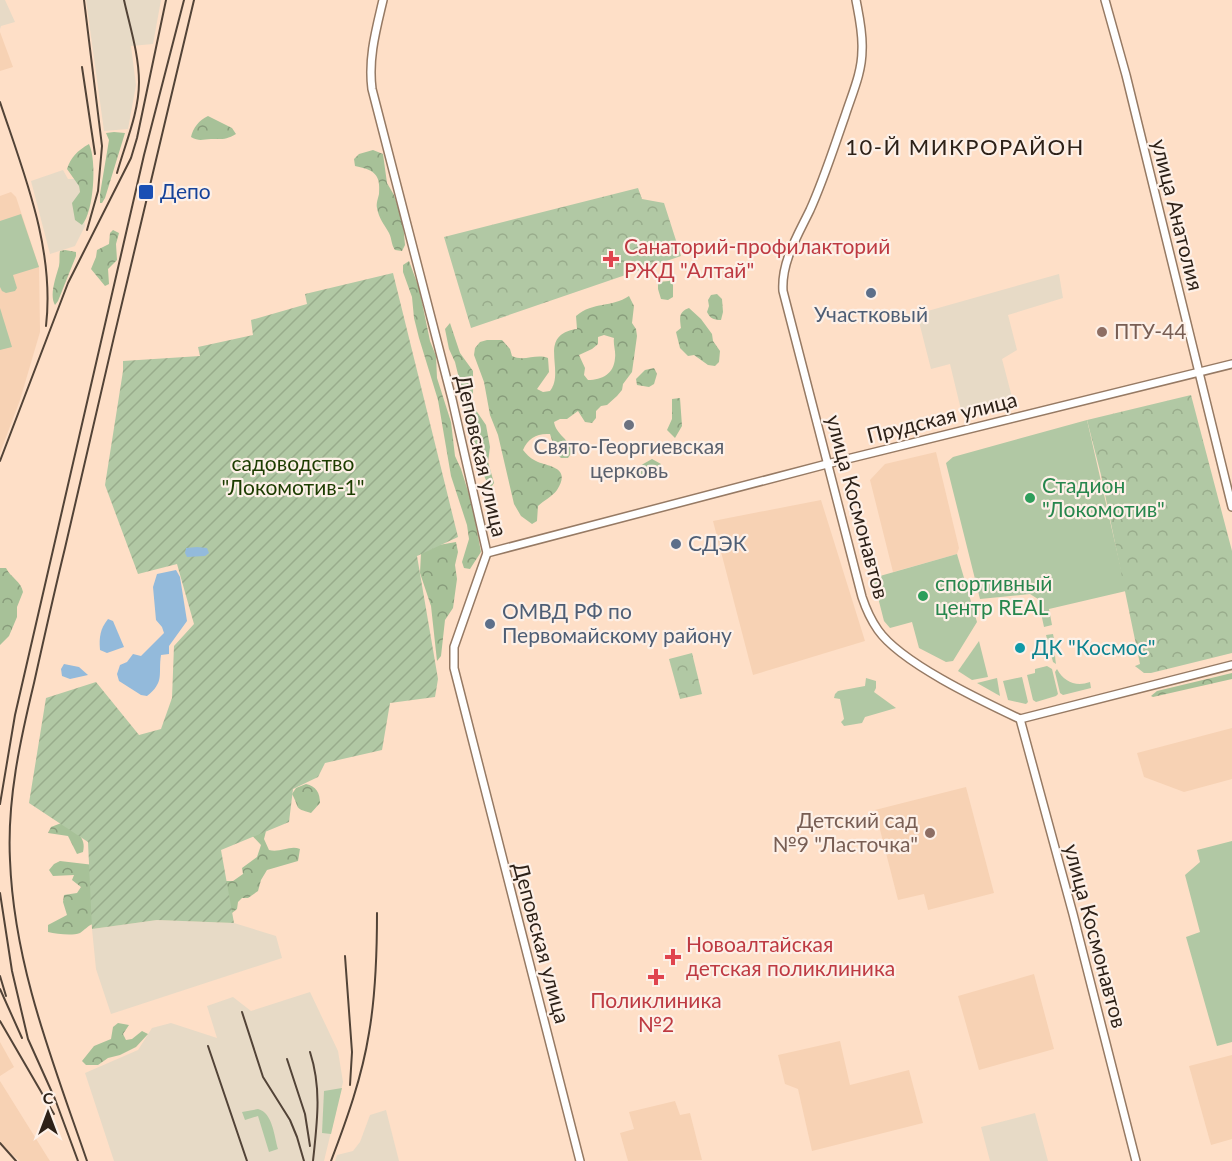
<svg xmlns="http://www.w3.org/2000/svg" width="1232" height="1161" viewBox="0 0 1232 1161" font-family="Lato,sans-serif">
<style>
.industrial{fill:#e7dac6}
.built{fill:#f7d2b4}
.grass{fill:#b1c8a4}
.forest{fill:url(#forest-crowns);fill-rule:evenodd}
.park{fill:url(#park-crowns)}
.garden{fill:url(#garden-furrows)}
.water{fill:#93badb}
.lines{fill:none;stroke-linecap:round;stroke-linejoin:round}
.tertiary-casing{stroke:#967a64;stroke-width:10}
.tertiary{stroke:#fff;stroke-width:7}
.rail{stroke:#524337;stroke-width:2}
.transit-dot{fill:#1a4fb4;stroke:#fdf0e7;stroke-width:2}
.health-dot{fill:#e0444e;stroke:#fdf0e7;stroke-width:2}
.service-dot{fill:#5c6f8a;stroke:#fdf0e7;stroke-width:2}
.education-dot{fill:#8d6e63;stroke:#fdf0e7;stroke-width:2}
.worship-dot{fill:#6b7280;stroke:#fdf0e7;stroke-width:2}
.leisure-dot{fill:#2e9e5b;stroke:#fdf0e7;stroke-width:2}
.culture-dot{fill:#0f9aa8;stroke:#fdf0e7;stroke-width:2}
.labels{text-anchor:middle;stroke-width:4.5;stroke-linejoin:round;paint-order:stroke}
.transit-label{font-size:21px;fill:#164399;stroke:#fdf0e7;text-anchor:start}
.street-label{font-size:21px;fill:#2d2118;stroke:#fdf0e7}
.health-label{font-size:21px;fill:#be3a42;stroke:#fdf0e7;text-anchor:start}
.service-label{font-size:21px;fill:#4e5e75;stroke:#fdf0e7;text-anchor:start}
.education-label{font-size:21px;fill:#785e54;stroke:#fdf0e7;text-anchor:start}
.worship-label{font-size:21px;fill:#5b616d;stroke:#fdf0e7}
.park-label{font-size:21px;fill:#1c3c00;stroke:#fdf0e7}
.leisure-label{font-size:21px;fill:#27864d;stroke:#fdf0e7;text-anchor:start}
.culture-label{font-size:21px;fill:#0d838f;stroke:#fdf0e7;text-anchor:start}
.neighbourhood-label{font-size:22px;letter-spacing:1.5px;fill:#2d2118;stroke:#fdf0e7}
</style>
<defs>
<pattern id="forest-crowns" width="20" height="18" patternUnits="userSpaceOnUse" patternTransform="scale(1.5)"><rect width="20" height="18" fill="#a7c198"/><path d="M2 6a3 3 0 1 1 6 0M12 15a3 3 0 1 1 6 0" fill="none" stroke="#889c7b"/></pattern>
<pattern id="park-crowns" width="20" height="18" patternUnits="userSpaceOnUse" patternTransform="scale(1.5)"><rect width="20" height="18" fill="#b1c8a4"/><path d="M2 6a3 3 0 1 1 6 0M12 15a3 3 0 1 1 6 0" fill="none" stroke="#99ac8c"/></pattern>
<pattern id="garden-furrows" width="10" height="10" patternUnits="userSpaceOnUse" patternTransform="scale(1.5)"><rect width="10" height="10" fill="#b1c8a4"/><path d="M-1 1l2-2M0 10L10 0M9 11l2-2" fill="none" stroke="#99ac8c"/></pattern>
</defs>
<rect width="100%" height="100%" fill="#fedfc7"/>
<!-- industrial -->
<g class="industrial">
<path d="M0 0H5L15 22 1 26 0 29Z"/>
<path d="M86 0H161L153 44 131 46 136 85 128 129 104 131Z"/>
<path d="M63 170 68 179H78L85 226 75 246 50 254 31 181Z"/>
<path d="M1059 274 1063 298 1008 315 1017 350 1002 359 1013 401 962 414 950 364 931 369 917 314Z"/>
<path d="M157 920 234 923 276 936 282 958 111 1014 96 969 92 929Z"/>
<path d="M310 992 338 1051 343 1082 324 1161H114L85 1073 138 1050 152 1028 171 1023 217 1038 207 1006 233 997 251 1011Z"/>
<path d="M386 1110 399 1161H335L337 1155 353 1151 360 1142 370 1115Z"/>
<path d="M1035 1113 1048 1161H990L981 1127Z"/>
</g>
<!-- built -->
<g class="built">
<path d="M0 32 13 67 0 71Z"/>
<path d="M11 192 16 197 39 267 40 332 20 400 0 453V196Z"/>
<path d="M936 452 959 548 957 554 893 572 870 480 885 464Z"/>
<path d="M821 500 865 641 753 675 713 521Z"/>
<path d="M1232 728V779L1184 792 1144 777 1137 753Z"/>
<path d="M966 787 994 893 928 910 924 894 898 900 875 810Z"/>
<path d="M1034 974 1054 1049 979 1070 958 996Z"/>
<path d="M840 1041 850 1085 909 1070 923 1123 812 1151 798 1089 785 1084 778 1055Z"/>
<path d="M0 1042 14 1067 0 1076Z"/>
<path d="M1232 1055V1139L1211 1145 1189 1066Z"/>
<path d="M0 1081 48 1158 50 1161H20L0 1145Z"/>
<path d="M675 1101 680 1115 690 1113 702 1160 628 1161 620 1133 634 1129 629 1112Z"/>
</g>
<!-- grass -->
<g class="grass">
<path d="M21 214 39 267 13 275 17 288 15 291 6 293 2 291 0 287V221Z"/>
<path d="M0 308 12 347 0 350Z"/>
<path d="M1087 420 1126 591 1049 609 1052 625 1044 627 1038 599 1030 594 980 599 946 463 953 457Z"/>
<path d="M957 554 977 622 953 661 946 662 919 648 912 622 890 628 884 621 873 578Z"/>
<path d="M1053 634C1056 647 1054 652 1056 664L1053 662 1046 635Z"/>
<path d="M979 641 988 677 972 680 958 671Z"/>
<path d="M1047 666 1052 669 1058 694 1056 696 1036 702 1033 700 1027 675 1035 673V669Z"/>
<path d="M1057 669C1064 682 1076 687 1090 682L1091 688 1063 695 1060 693 1055 672Z"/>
<path d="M1022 677 1028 702 1026 704 1008 700 1003 681Z"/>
<path d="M866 678 876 681V688L874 692 896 708 865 717 862 723 844 726 841 722 844 719 840 699 834 698 835 694 838 691 865 686Z"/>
<path d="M997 678 1000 696 977 683Z"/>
<path d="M1232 841V1042L1217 1046 1186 937 1200 932 1185 875 1200 862 1197 850Z"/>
<path d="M342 1088 331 1134 322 1133 324 1091Z"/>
<path d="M258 1109C273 1113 274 1136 278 1149L269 1152 258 1116 245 1120 242 1112Z"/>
</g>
<!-- forest -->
<g class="forest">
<path d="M208 116 232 128 236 134C226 140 222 139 211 139 203 139 200 142 191 137 193 128 199 120 208 116Z"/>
<path d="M114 132 125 133 105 198 102 203H100V194L109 140 106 133Z"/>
<path d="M89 144C97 160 94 212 82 225L75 220 72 203 80 192 79 186 67 169C71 157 77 151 89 144Z"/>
<path d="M373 150 383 154 387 183 394 195 403 223 405 245 402 251 395 250C391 244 392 239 389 233 384 224 379 219 377 208 376 203 378 199 379 194 381 173 373 170 355 166L354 159 359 154Z"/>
<path d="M113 230 119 233 116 244 117 260 108 269 109 284 105 286 91 269 96 257 97 250 109 244 110 233Z"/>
<path d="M65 250 76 252V256L58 301 55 305C49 295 56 277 59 266 60 261 59 256 60 251Z"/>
<path d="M409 261 419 288 430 341 436 356 437 378 451 422 455 456 461 469 472 504 481 552 470 569 464 568 462 562 469 539 467 525 451 476 438 400 419 338 414 318 412 297 403 272V265Z"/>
<path d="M673 278V297L668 300 661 299 658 289V282L669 281Z"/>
<path d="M717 294 722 299 723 312 721 320C713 320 710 318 707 312L709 306 708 300 711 295Z"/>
<path d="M629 296 634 306 632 323 636 329 637 336 632 372 623 384 622 390 617 396 607 405 601 406 596 411V418L592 423 585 422 578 411 567 419H560L554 422C556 435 570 439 572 452L568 458H561L556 453 550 434C537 433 528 438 523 450 527 455 531 459 538 462 551 467 571 468 557 490 552 497 544 500 538 506L537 521 532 524 521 516 514 504 498 435 490 415 484 382 474 355 475 348 480 342 487 340H502L510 349 512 356C524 362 536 353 548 358L549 372 537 389 543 392 550 391C566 371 536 335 577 329L576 316C594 301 611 308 629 296ZM604 335 614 338C613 345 616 351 615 358 614 374 602 380 588 380L584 375 585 368 579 355 592 349 598 344V337Z"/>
<path d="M689 308 701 319 712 334 713 341 720 351 719 362 715 366 708 365 694 355 688 356 680 348 676 332 681 328C680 318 678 312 689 308Z"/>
<path d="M450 323 460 353 473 371V406L486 425 490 447 488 462 494 483 490 489 481 469 455 362 449 349 445 329Z"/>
<path d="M654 368 657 374 654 384 649 387 637 385 636 379 645 370Z"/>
<path d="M680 398 682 426 675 438 667 430 672 419V399Z"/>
<path d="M652 459 661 464 655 471C647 472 641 476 633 476L629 472Z"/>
<path d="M456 542 458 552 455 565 457 579 453 608 445 620 441 656 437 661 431 606 420 573 421 553 433 546Z"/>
<path d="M0 568H6C11 578 21 581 23 592L17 607V617L9 636 0 645Z"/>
<path d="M1232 673V679L1153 697 1151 696 1157 691Z"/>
<path d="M306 784C316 786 320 793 320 803L311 813C293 808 300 808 292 794L296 788Z"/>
<path d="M64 822C75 831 87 837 83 852L77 854 68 836 48 833 51 827Z"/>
<path d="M267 827 264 839 269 850C280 853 290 845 300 849L298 861 267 870 261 880 258 891 248 898H242L238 902 237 909 232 913 213 881H233L243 874 242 868 257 857 261 845 245 828Z"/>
<path d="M60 861 94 865 93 924C87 926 85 930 80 933 72 936 57 934 48 932V925L67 915 63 902 64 895 77 893 81 887 72 880 74 875 53 876 49 870 54 864Z"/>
<path d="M118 1023 129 1025 123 1034 126 1040 132 1039 142 1031 148 1034 136 1047 120 1055 108 1058 98 1065H86L82 1061 94 1046 111 1039 113 1027Z"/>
</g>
<!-- park -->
<g class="park">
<path d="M638 188 642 199 664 203 681 256 471 328 444 237Z"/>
<path d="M1191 395 1232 551V653L1151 673H1144L1135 666 1140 664 1101 475 1087 420Z"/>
<path d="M692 653 702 694 680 699 669 659Z"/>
</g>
<!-- garden -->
<path class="garden" d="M393 273 458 537 417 556 438 679 435 697 390 703 382 750 325 763 318 777 293 789 289 822 221 850 234 923 157 920 92 929 88 842 29 803 46 698 96 682 139 735 161 729 172 698 174 646 194 624 177 564 138 574 105 485 123 371V361L200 356 198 347 253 335 251 320 307 304 305 294Z"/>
<!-- water -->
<g class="water">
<path d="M197 547 207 548 209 553 205 556 187 557 185 553 186 548Z"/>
<path d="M176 570 180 577 187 621 169 646V654L161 655C158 674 165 682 147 696L141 695 119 681 117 674 120 665 127 662 133 654 141 656 164 633 162 627 156 620 153 587 157 574Z"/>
<path d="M108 619 113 621 124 647 107 653 100 650C99 637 100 629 108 619Z"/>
<path d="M64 664 79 667 88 675 70 679 62 676 61 669Z"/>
</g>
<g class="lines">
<!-- tertiary casing -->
<g class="tertiary-casing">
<g id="tertiary">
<path d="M383 0C376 30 368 58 372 89L452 399 487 553 454 647V668L580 1161"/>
<path d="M856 0C859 16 863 33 862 50 862 73 852 94 845 116 834 147 824 179 810 210 798 235 781 262 783 291L862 597C866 609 871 620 878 630 901 663 982 701 1020 719L1073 914 1136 1161"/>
<path d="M1105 0 1126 75 1232 507"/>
<path d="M487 553 827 464 1232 364"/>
<path d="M1020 719 1232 665"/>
</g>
</g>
<!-- tertiary -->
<use href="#tertiary" class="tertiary"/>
<!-- rail -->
<g class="rail">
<path d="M84 0 102 146 98 191 87 230"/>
<path d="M82 67 95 154"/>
<path d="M0 102C24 174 55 249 46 326"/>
<path d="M117 173C125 144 139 113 139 82 139 55 130 27 124 0"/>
<path d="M0 461 68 283 131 158 137 138 166 0"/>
<path d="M0 804 15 715 144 155 184 0"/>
<path d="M0 893 12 971 28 1039 55 1099 78 1161"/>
<path d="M345 956 352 1052 350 1085"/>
<path d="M0 976 6 996"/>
<path d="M0 989 22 1038"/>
<path d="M242 1012 263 1077 290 1120 297 1137 304 1161"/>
<path d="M0 1021 54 1114"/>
<path d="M208 1046 247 1161"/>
<path d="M310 1052C322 1089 317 1123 313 1161"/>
<path d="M287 1059 305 1114 310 1146"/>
<path d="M0 1143 16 1161"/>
<path d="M87 1161C53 1062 14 966 10 860 7 800 20 741 34 683 44 638 54 593 65 548 107 365 150 183 194 0"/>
<path d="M331 1161C347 1119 362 1077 369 1033 376 993 377 953 377 913"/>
</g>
</g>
<!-- markers -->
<rect class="transit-dot" x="138" y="184" width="16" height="16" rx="3"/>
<g class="health-dot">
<path d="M608 250h6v6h6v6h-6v6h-6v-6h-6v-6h6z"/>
<path d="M670 948h6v6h6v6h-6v6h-6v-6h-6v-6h6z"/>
<path d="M653 968h6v6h6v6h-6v6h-6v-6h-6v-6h6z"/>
</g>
<g class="service-dot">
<circle cx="871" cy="293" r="6"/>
<circle cx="676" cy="544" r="6"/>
<circle cx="490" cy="624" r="6"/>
</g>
<g class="education-dot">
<circle cx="1102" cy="332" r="6"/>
<circle cx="930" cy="833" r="6"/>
</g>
<circle class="worship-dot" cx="629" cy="425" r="6"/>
<g class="leisure-dot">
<circle cx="1030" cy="498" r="6"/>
<circle cx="923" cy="596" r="6"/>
</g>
<circle class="culture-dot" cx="1020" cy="648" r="6"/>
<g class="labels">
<!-- transit labels -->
<g class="transit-label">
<text x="160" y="199">Депо</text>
</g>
<!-- street labels -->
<g class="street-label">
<text transform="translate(1177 215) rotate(76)" y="7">улица Анатолия</text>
<text transform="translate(942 418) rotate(-14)" y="7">Прудская улица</text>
<text transform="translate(481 456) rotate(77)" y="7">Деповская улица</text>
<text transform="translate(857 507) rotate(75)" y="7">улица Космонавтов</text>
<text transform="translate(1095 936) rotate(75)" y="7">улица Космонавтов</text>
<text transform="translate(541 943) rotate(75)" y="7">Деповская улица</text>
</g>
<!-- health labels -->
<g class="health-label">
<text x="624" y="254">Санаторий-профилакторий<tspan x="624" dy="24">РЖД "Алтай"</tspan></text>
<text x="686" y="952">Новоалтайская<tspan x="686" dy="24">детская поликлиника</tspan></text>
<text x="656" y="1008" text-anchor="middle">Поликлиника<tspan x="656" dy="24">№2</tspan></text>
</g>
<!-- service labels -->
<g class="service-label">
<text x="871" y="322" text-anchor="middle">Участковый</text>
<text x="688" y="551">СДЭК</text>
<text x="502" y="619">ОМВД РФ по<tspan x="502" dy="24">Первомайскому району</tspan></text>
</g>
<!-- education labels -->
<g class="education-label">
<text x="1114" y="339">ПТУ-44</text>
<text x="918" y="828" text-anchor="end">Детский сад<tspan x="918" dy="24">№9 "Ласточка"</tspan></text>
</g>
<!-- worship labels -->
<g class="worship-label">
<text x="629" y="454">Свято-Георгиевская<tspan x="629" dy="24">церковь</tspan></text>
</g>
<!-- park labels -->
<g class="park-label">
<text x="293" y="471">садоводство<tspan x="293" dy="24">"Локомотив-1"</tspan></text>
</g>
<!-- leisure labels -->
<g class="leisure-label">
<text x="1042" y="493">Стадион<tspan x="1042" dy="24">"Локомотив"</tspan></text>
<text x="935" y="591">спортивный<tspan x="935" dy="24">центр REAL</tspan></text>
</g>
<!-- culture labels -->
<g class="culture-label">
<text x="1032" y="655">ДК "Космос"</text>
</g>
<!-- neighbourhood labels -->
<g class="neighbourhood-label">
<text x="965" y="155">10-Й МИКРОРАЙОН</text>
</g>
</g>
<!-- north arrow -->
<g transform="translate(48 1113)" stroke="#fdf0e7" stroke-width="4.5" paint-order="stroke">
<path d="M0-4.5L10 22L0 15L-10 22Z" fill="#2d2118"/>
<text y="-9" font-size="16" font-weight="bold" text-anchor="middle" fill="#2d2118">С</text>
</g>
</svg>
